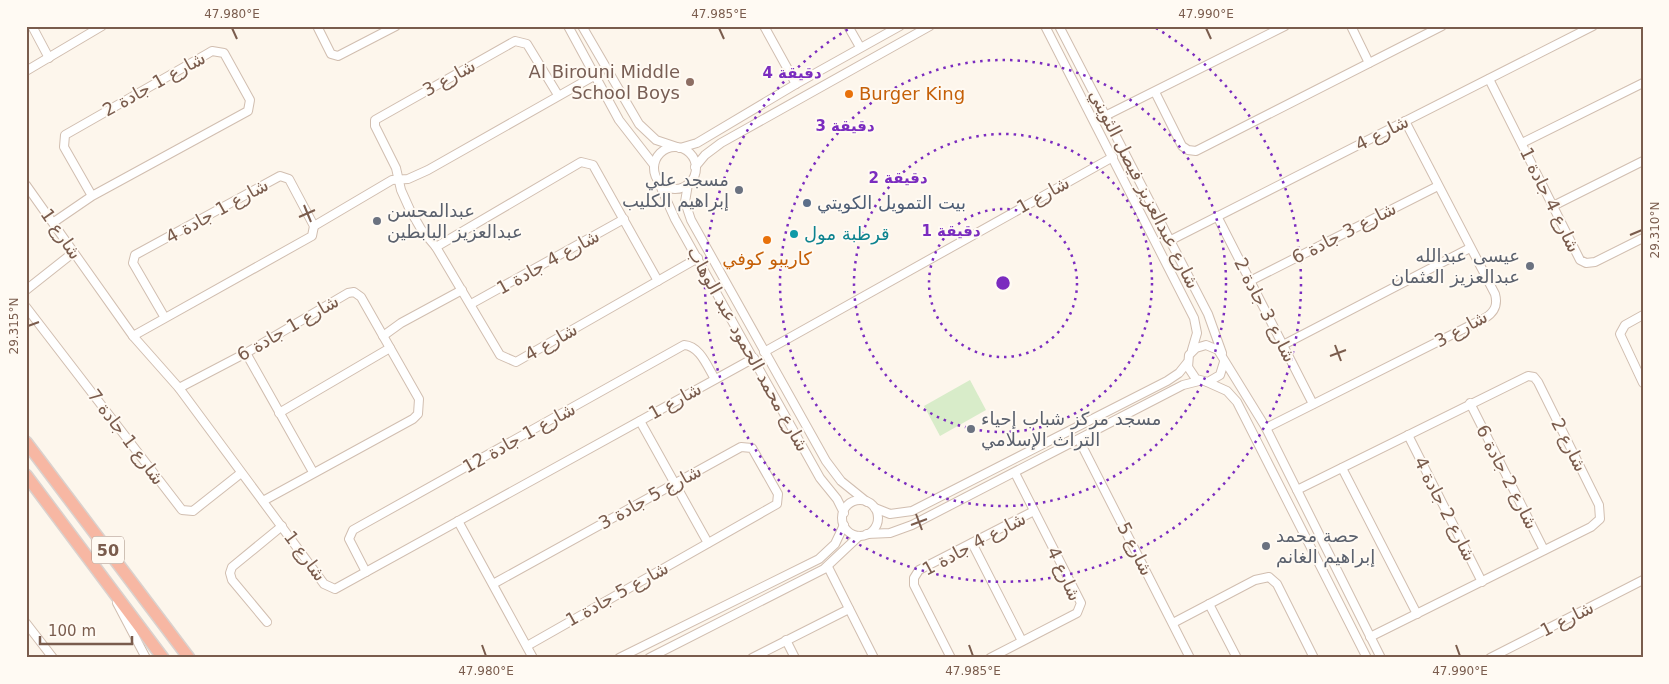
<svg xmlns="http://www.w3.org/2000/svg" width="1669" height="684" viewBox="0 0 1669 684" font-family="'DejaVu Sans',Cairo,sans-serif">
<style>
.green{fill:#d8ecc9}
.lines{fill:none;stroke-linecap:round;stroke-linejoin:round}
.minor-casing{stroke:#d1beb0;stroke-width:10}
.highway-casing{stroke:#dad1cd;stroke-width:14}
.minor{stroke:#fff;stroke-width:8}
.highway{stroke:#f7b7a3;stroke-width:11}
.ticks{fill:none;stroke:#7a5c4d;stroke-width:2}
.ring{fill:none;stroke:#7b2cbf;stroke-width:2.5;stroke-dasharray:2.5 5}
.education-dot{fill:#8d6e63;stroke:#fffaf3;stroke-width:2}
.food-dot{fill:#e8710a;stroke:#fffaf3;stroke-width:2}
.worship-dot{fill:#6b7280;stroke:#fffaf3;stroke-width:2}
.service-dot{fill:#5c6f8a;stroke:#fffaf3;stroke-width:2}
.culture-dot{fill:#0f9aa8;stroke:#fffaf3;stroke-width:2}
.labels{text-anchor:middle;stroke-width:4;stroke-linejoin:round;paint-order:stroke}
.shield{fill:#fffaf3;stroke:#a28b7f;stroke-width:1}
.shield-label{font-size:16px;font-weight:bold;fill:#7a5c4d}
.education-label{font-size:18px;fill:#785e54;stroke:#fffaf3;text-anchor:end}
.street-label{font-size:18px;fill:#7a5c4d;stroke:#fffaf3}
.food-label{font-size:18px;fill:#c56008;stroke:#fffaf3;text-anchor:start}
.worship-label{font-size:18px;fill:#5b616d;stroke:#fffaf3;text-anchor:start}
.service-label{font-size:18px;fill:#4e5e75;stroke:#fffaf3;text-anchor:start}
.culture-label{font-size:18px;fill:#0d838f;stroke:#fffaf3;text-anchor:start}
.centre{fill:#7b2cbf;stroke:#fffaf3;stroke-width:2.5}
.ring-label{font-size:15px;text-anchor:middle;font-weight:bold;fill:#7b2cbf;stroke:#fffaf3;stroke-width:4;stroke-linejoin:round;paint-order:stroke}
.neatline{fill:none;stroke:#7a5c4d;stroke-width:2}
.ticks-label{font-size:12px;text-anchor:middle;fill:#7a5c4d}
</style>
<rect width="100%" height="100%" fill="#fdf6ec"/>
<!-- green -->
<path class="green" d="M970 380 986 410 940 436 924 406Z"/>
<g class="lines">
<!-- minor casing -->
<g class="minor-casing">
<g id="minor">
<path d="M32 26 49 58"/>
<path d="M317 26 331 54 338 56 396 26"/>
<path d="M568 26 619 120 654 165"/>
<path d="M582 26 639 124 656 140 677 147"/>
<path d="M764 26 796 84"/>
<path d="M848 26 860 47"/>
<path d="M1045 26 1194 318 1197 333 1192 350"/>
<path d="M1059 26 1208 314 1222 353"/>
<path d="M1351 26 1369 63"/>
<path d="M26 71 102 26"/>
<path d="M1489 79 1580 260 1586 263 1595 262 1643 238"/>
<path d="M1155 92 1182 146 1188 150 1196 151 1442 26"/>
<path d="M558 95 527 44 515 41 375 120V126L396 168 401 190 410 210 421 229 436 247 500 355 516 362 698 258"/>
<path d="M1107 115 1285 26"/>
<path d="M1522 143 1643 83"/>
<circle cx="675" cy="168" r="21"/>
<path d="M680 148 697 143 796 84 900 26"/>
<path d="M695 167 705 155 721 143 930 26"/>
<path d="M658 181 675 219 820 478 837 499 844 513"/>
<path d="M688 184 685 202 691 220 826 461 841 481 867 502"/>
<path d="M26 185 133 336 179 388 324 584 335 589 754 358"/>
<path d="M1553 206 1643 161"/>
<path d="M1217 216 1313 404"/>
<path d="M54 222 92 196 248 111 250 100 224 53 212 51 207 54 65 135 64 147 92 196"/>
<path d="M314 226 392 180 408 179 428 170 594 76"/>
<path d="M1171 240 1593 26"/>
<path d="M436 247 581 162 593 165 658 281"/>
<path d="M1250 281 1438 186"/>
<path d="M26 290 74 252"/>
<path d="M471 304 624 219"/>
<path d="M26 307 182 510 193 511 241 473"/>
<path d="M1643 315 1625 325 1620 334 1643 383"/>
<path d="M133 336 312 236 314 226 289 179 280 176 135 255 133 263 165 318"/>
<path d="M383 336 401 323 462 290"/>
<path d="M1283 345 1470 248"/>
<path d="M764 352 1113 157"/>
<path d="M246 353 313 472"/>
<path d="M1224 362 1220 375 1208 382 1196 379 1188 367 1189 355 1196 348 1206 345 1218 350 1266 428 1381 658"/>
<path d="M1207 382 1227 391 1237 402 1367 658"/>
<path d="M179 388 246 353 348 293 354 292 361 297 419 399 418 414 413 419 263 501"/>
<path d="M1470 403 1544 550"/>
<path d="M279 413 390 348"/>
<path d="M640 421 708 543"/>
<path d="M1266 428 1485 318C1495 312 1498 305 1495 294L1405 121"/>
<path d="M1408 435 1482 582"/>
<path d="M1079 440 1190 658"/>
<path d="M1342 468 1417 614"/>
<path d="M1297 490 1528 376 1534 377 1538 382 1599 505 1600 519 1591 527 1370 637"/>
<circle cx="860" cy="518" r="18"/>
<path d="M875 508 890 514 912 511 1167 381 1179 373 1187 363"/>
<path d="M458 521 533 658"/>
<path d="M867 534 890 533 912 525 1183 385 1199 381"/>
<path d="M972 543 1022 641"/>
<path d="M828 567 874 658"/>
<path d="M366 572 349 539 353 530 684 345C700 346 707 366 715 379"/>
<path d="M493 584 741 447 752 448 778 494 777 504 527 646"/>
<path d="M117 603 146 658"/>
<path d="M1209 604 1237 658"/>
<path d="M267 622 232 580 230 573 232 567 282 526"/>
<path d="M26 623 53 658"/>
<path d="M1173 623 1255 580 1269 577 1277 584 1314 658"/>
<path d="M786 640 795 658"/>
<path d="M619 658 819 559 835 544 844 525"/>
<path d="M649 658 824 569 859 536"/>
<path d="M752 658 849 609"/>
<path d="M951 658 914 585V578L919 570 1034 511"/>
<path d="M990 658 1077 613 1081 603 1015 473"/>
<path d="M1490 658 1643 580"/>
</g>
</g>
<!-- highway casing -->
<g class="highway-casing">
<g id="highway">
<path d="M26 442 189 658"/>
<path d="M26 475 163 658"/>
</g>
</g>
<!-- minor -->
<use href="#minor" class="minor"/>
<!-- highway -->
<use href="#highway" class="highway"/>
</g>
<!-- ticks -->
<path class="ticks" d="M232 28 237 39M719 28 724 39M1206 28 1211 39M304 205 311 222M299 217 315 210M1630 235 1642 230M28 326 39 322M1335 345 1341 361M1330 356 1346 350M916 514 922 530M911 525 927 519M482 645 486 656M969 645 973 656M1456 645 1460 656"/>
<!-- distance rings -->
<g class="ring">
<circle cx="1003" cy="283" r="74"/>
<circle cx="1003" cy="283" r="149"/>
<circle cx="1003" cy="283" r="223"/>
<path d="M1156 28A298 298 0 1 1 850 28"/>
</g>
<!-- markers -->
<circle class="education-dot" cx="690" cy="82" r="5"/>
<g class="food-dot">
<circle cx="849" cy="94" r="5"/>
<circle cx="767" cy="240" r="5"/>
</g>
<g class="worship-dot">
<circle cx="739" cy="190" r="5"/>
<circle cx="377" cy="221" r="5"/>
<circle cx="1530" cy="266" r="5"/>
<circle cx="971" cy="429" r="5"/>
<circle cx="1266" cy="546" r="5"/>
</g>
<circle class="service-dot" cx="807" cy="203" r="5"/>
<circle class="culture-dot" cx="794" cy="234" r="5"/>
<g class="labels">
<!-- shield labels -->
<rect class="shield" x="92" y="536.5" width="32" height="27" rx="4"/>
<g class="shield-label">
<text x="108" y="556">50</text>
</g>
<!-- education labels -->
<g class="education-label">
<text x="680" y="78">Al Birouni Middle<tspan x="680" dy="21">School Boys</tspan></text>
</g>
<!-- street labels -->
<g class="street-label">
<text transform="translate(449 78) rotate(-29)" y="6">شارع 3</text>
<text transform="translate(154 84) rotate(-29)" y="6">شارع 1 جادة 2</text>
<text transform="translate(1382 133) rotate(-27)" y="6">شارع 4</text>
<text transform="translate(1144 189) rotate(63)" y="6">شارع عبدالعزيز فيصل الثويني</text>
<text transform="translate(1043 195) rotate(-29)" y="6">شارع 1</text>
<text transform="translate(1550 200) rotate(64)" y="6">شارع 4 جادة 1</text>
<text transform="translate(217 211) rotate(-29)" y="6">شارع 1 جادة 4</text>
<text transform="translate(1344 233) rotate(-27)" y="6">شارع 3 جادة 6</text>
<text transform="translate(61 234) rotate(55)" y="6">شارع 1</text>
<text transform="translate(548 262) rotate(-29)" y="6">شارع 4 جادة 1</text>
<text transform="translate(1265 310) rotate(63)" y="6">شارع 3 جادة 2</text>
<text transform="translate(288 328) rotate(-30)" y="6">شارع 1 جادة 6</text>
<text transform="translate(1461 329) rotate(-29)" y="6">شارع 3</text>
<text transform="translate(551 342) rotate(-30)" y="6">شارع 4</text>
<text transform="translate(748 349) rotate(61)" y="6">شارع محمد الحمود عبد الوهاب</text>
<text transform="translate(675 401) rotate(-29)" y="6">شارع 1</text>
<text transform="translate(126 437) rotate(53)" y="6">شارع 1 جادة 7</text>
<text transform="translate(519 438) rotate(-29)" y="6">شارع 1 جادة 12</text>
<text transform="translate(1569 445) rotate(63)" y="6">شارع 2</text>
<text transform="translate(1507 477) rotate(63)" y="6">شارع 2 جادة 6</text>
<text transform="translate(650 497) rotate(-29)" y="6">شارع 5 جادة 3</text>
<text transform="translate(1445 509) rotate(63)" y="6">شارع 2 جادة 4</text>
<text transform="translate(974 544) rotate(-28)" y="6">شارع 4 جادة 1</text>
<text transform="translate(1135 549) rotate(63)" y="6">شارع 5</text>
<text transform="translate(305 556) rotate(53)" y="6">شارع 1</text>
<text transform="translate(1064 574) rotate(65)" y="6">شارع 4</text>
<text transform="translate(617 594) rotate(-29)" y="6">شارع 5 جادة 1</text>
<text transform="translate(1567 619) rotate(-27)" y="6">شارع 1</text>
</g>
<!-- food labels -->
<g class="food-label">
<text x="859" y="100">Burger King</text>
<text x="767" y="265" text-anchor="middle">كاريبو كوفي</text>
</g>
<!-- worship labels -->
<g class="worship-label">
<text x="729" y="186" text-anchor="end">مسجد علي<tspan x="729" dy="21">إبراهيم الكليب</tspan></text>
<text x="387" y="217">عبدالمحسن<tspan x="387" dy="21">عبدالعزيز البابطين</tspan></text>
<text x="1520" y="262" text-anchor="end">عيسى عبدالله<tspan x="1520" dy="21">عبدالعزيز العثمان</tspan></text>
<text x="981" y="425">مسجد مركز شباب إحياء<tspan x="981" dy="21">التراث الإسلامي</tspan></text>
<text x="1276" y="542">حصة محمد<tspan x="1276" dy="21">إبراهيم الغانم</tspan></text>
</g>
<!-- service labels -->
<g class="service-label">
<text x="817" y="209">بيت التمويل الكويتي</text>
</g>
<!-- culture labels -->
<g class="culture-label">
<text x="804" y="240">قرطبة مول</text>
</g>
</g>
<circle cx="1003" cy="283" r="8" class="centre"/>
<g class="ring-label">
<text x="792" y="78">4 دقيقة</text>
<text x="845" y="131">3 دقيقة</text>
<text x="898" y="183">2 دقيقة</text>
<text x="951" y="236">1 دقيقة</text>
</g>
<!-- border -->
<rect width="1669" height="684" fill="none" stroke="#fffaf3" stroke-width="55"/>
<!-- scale -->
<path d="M40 636v8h92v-8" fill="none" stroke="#7a5c4d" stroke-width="2.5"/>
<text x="48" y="636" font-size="15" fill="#7a5c4d" stroke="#fffaf3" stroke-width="4" paint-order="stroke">100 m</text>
<rect x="28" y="28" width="1614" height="628" class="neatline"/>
<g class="ticks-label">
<text x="232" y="18">47.980°E</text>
<text x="719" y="18">47.985°E</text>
<text x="1206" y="18">47.990°E</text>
<text transform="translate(1655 230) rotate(-90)" y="4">29.310°N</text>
<text transform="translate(14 326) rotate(-90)" y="4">29.315°N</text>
<text x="486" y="675">47.980°E</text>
<text x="973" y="675">47.985°E</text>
<text x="1460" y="675">47.990°E</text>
</g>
</svg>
